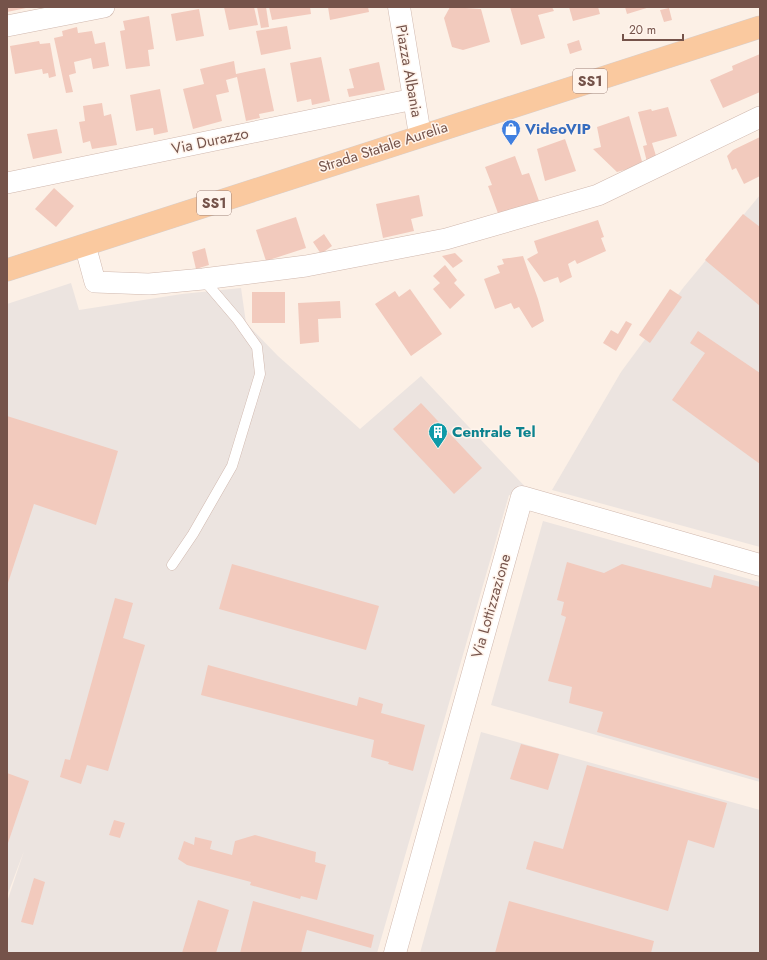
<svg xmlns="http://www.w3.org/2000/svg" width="767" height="960" viewBox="0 0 767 960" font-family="Jost,sans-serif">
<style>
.industrial{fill:#ece4e0}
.building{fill:#f2cabd}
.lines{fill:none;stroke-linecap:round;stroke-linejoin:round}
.service-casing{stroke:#d0b8ae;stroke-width:11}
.minor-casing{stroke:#d0b8ae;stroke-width:22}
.tertiary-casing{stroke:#d0b8ae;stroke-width:23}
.primary-casing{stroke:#d8cfcc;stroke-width:23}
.service{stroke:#fff;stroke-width:10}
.minor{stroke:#fff;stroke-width:21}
.tertiary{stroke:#fff;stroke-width:22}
.primary{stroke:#fac99f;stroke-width:22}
.labels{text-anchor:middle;stroke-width:3;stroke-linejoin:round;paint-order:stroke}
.shield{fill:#fff4ec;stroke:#9e837b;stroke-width:1}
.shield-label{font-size:14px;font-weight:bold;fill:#75534a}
.street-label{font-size:15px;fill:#75534a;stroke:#fff4ec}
.shop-label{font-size:15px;font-weight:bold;fill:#366cbe;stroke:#fff4ec;text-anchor:start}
.culture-label{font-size:15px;font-weight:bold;fill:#0d838f;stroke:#fff4ec;text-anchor:start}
</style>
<rect width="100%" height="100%" fill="#fcf0e6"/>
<!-- industrial -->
<g class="industrial">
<path d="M760 195V547L552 490 621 372 683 288Z"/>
<path d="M71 283 79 310 182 294 241 288 246 323 278 356 360 429 421 376 531 493 509 495 377 953H7V902L24 851 7 896V304Z"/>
<path d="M543 521 760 582V782L491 705Z"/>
<path d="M481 732 760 810V953H420Z"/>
</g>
<!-- building -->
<g class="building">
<path d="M7 7H26V8L7 12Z"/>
<path d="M224 7H254L258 25 229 30Z"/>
<path d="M257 7H266L269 27 261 28Z"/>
<path d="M269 7H310L311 14 272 20Z"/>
<path d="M328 7H368L369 12 330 20Z"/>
<path d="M450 7 481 9 490 42 463 50 452 47 444 18Z"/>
<path d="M510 7H552L554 11 538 15 545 38 521 45Z"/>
<path d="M569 7H598L600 14 573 21Z"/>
<path d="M625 7H650L627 14Z"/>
<path d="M669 8 672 20 664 22 660 10Z"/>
<path d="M199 9 204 36 176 41 171 14Z"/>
<path d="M149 16 154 49 148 50 150 66 126 69 120 31 125 30 123 21Z"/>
<path d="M287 26 291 49 261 55 256 31Z"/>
<path d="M77 27 78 33 92 31 95 44 105 42 109 66 93 69 91 58 74 62 76 73 69 75 73 92 66 93 54 38 63 36 62 31Z"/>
<path d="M579 40 582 50 570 54 567 44Z"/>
<path d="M39 41 40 44 50 43 56 76 49 78 48 73 43 74 42 69 15 74 10 46Z"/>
<path d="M760 54V92L723 108 710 80 733 70 732 66Z"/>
<path d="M321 57 330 101 312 105 311 99 297 102 290 63Z"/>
<path d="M234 61 236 74 265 68 274 111 259 114 260 118 246 121 237 77 226 80 229 92 216 95 222 121 193 129 183 89 204 84 200 69Z"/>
<path d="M379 62 385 90 349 97 347 89 354 88 349 69Z"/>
<path d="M160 89 168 132 154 135 153 128 136 131 130 95Z"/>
<path d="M102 103 104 116 111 114 117 145 92 149 90 141 83 143 79 122 85 121 83 106Z"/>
<path d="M668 107 677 136 652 143 657 159 647 162 643 146 647 145 638 112 651 109 652 111Z"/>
<path d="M629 116 643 165 617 172 593 149 601 147 597 127Z"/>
<path d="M57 129 62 153 33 159 27 134Z"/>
<path d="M760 137V176L744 184 736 168 732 170 727 156 733 150Z"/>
<path d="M565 139 576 171 545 181 537 149Z"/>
<path d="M515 156 522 175 529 173 539 201 499 216 488 186 492 185 485 167Z"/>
<path d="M54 188 74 206 56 227 35 209Z"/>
<path d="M419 195 423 216 411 219 414 231 383 238 376 204Z"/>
<path d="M743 214 760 227V306L705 260Z"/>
<path d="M296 217 306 248 266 261 256 230Z"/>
<path d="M598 220 604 237 601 238 606 251 577 264 575 260 568 264 572 277 560 283 558 277 544 282 527 259 538 253 534 241Z"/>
<path d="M324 234 332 246 321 254 313 242Z"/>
<path d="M205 248 209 265 196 269 192 252Z"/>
<path d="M455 253 463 261 453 268 442 256Z"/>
<path d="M523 256 538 299 544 321 532 328 519 307 514 309 511 303 495 309 484 279 500 273 497 266 504 264 502 259Z"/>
<path d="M445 265 457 280 454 283 465 295 450 309 433 289 440 283 433 276Z"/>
<path d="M410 289 442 334 411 356 375 304 395 291 399 297Z"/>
<path d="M670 289 682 297 650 343 639 335Z"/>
<rect x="252" y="292" width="33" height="31"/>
<path d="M340 301 341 318 318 319 319 342 300 344 298 303Z"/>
<path d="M626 321 632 324 616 351 603 343 611 330 618 334Z"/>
<path d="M698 331 760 373V464L672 400 705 353 690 343Z"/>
<path d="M421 403 482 468 454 494 393 429Z"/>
<path d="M7 416 118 451 96 525 34 504 7 586Z"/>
<path d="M567 562 604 573 622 564 711 588 714 575 760 587V779L597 732 603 712 569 703 572 687 548 681 566 617 561 615 564 602 557 600Z"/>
<path d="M232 564 379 606 366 650 219 609Z"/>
<path d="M115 598 133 603 123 638 145 645 108 771 87 765 81 784 60 777 65 759 70 760Z"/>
<path d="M208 665 357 706 359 697 383 704 381 713 425 725 413 771 388 764 389 762 371 757 374 740 201 695Z"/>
<path d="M521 744 559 754 548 790 510 779Z"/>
<path d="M587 765 727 803 714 848 688 840 668 911 526 869 534 841 563 849Z"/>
<path d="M7 773 29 781 7 846Z"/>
<path d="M114 820 125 823 120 838 109 835Z"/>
<path d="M255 835 316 852 315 862 326 865 317 900 301 896 300 899 250 885 251 882 187 865 178 859 184 841 194 845 195 837 212 841 210 849 232 855 235 841Z"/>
<path d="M34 878 45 882 33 925 21 922Z"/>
<path d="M198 900 229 910 216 953H182Z"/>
<path d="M253 901 374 935 371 948 307 930 301 953H240Z"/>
<path d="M509 901 654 941 651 953H495Z"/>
</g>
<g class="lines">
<!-- service casing -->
<g class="service-casing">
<path id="service" d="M172 565 193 534 232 466 260 374 257 347 238 320 203 279"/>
</g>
<!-- minor casing -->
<g class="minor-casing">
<g id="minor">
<path d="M7 26 104 7"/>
<path d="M7 183 414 99"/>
<path d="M85 245 95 282 149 284 203 279 306 266 446 239 598 195 760 117"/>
</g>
</g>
<!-- tertiary casing -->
<g class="tertiary-casing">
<g id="tertiary">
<path d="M399 7 420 135"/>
<path d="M395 953 522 497 760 565"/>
</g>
</g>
<!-- primary casing -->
<g class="primary-casing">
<path id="primary" d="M7 270 760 27"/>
</g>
<!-- service -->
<use href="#service" class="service"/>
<!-- minor -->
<use href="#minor" class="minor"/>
<!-- tertiary -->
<use href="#tertiary" class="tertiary"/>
<!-- primary -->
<use href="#primary" class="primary"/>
</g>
<!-- icons -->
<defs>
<g id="shop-pin" transform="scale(1)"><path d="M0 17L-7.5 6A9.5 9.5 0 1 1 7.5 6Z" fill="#3f7fe0" stroke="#fff4ec"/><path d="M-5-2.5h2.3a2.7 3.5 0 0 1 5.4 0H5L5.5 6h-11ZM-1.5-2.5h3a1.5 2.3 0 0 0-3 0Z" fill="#fff"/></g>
<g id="building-pin" transform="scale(1)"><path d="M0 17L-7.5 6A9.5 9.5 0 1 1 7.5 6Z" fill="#0f9aa8" stroke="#fff4ec"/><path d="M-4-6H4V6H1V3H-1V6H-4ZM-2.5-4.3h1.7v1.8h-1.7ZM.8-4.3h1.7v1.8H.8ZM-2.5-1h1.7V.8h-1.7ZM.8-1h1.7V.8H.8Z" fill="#fff"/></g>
</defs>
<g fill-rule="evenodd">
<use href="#shop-pin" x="511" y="129"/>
<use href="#building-pin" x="438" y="432"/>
</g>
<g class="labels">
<!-- shield labels -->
<g class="shield">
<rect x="573" y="69" width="34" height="24" rx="3"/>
<rect x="197" y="191" width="34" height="24" rx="3"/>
</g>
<g class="shield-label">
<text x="590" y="86">SS1</text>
<text x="214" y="208">SS1</text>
</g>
<!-- street labels -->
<g class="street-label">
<text transform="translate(409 71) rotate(80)" y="5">Piazza Albania</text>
<text transform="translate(210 141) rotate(-12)" y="5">Via Durazzo</text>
<text transform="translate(383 147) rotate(-18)" y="5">Strada Statale Aurelia</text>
<text transform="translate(491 606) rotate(-74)" y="5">Via Lottizzazione</text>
</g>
<!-- shop labels -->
<g class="shop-label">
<text x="525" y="134">VideoVIP</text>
</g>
<!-- culture labels -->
<g class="culture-label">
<text x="452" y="437">Centrale Tel</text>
</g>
</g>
<!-- border -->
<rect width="767" height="960" fill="none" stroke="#75534a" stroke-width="16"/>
<!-- scale -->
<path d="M623 34v6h60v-6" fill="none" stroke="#75534a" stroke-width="2"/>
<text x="629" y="34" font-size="12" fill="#75534a" stroke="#fff4ec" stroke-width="3" paint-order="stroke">20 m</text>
</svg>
